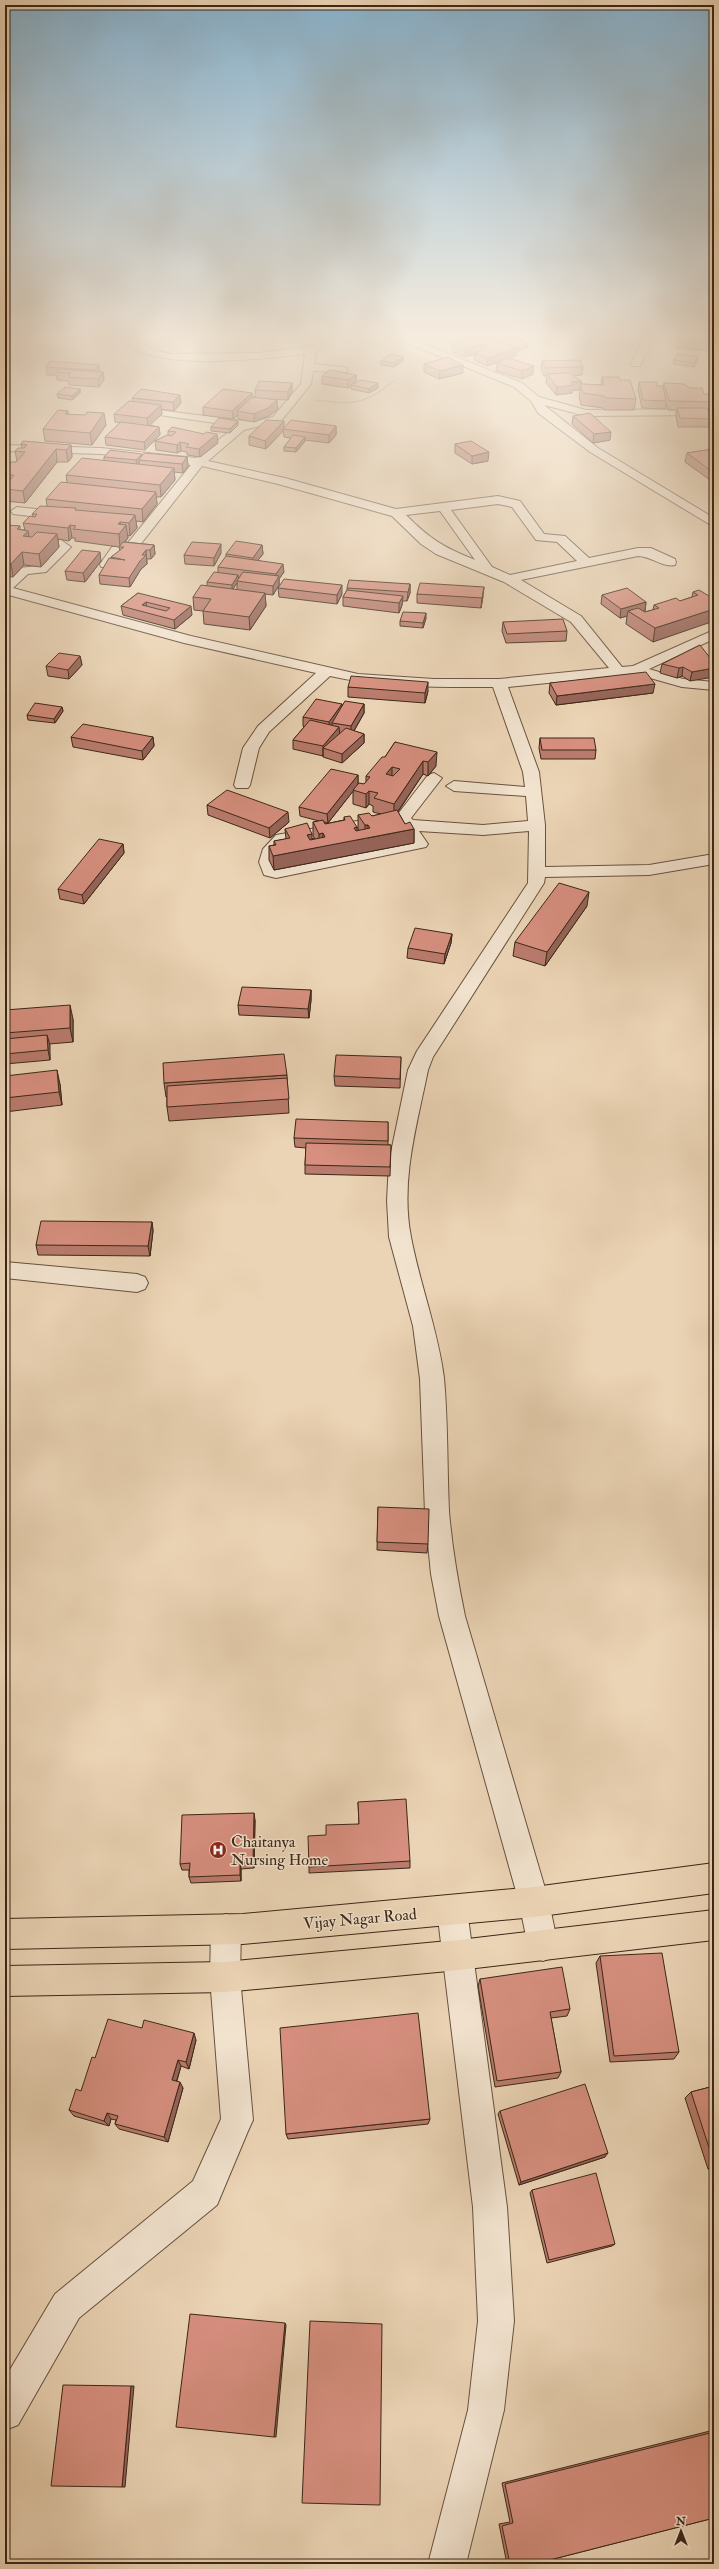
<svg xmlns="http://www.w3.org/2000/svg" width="719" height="2569" viewBox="0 0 719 2569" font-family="'IM FELL Double Pica',serif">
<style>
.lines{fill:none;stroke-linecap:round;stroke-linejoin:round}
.minor-casing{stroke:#67523e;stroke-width:2}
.major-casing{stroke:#3b2717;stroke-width:2}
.path{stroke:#3b2717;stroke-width:1.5;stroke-dasharray:0.5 1;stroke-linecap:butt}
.minor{fill:#f2e3cf;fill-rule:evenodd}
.major{fill:#ebd4b5;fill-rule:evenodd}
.wall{fill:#b97b6d;stroke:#3b2717;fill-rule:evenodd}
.shaded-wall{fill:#966459;stroke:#3b2717}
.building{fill:#d78f7f;stroke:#3b2717;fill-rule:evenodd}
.labels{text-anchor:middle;stroke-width:3;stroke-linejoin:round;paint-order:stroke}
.near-poi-label{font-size:16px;fill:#3b2717;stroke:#f2e3cf;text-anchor:start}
.near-street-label{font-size:16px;fill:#3b2717;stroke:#f2e3cf}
</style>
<rect width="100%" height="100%" fill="#ebd4b5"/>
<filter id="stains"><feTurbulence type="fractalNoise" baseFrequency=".005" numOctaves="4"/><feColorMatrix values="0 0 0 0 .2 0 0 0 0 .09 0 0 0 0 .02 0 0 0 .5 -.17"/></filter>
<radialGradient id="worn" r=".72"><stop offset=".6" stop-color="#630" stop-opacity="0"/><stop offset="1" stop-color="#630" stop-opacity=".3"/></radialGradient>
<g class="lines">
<!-- minor casing -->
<g class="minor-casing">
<g id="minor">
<path d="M122 339H134L152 350 172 354 258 353 308 347 315 339H324L316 351 314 364 343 367 347 368V372L313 371 311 384 281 421 244 430 208 461 285 478 396 509 498 496 520 501 544 534 565 536 589 558 638 548H651L675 559 676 562 675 565C663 568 651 556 638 556L521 580 581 616 622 667 633 666 714 630V639L649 669 683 679 714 682V690L682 687 636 674 508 687 539 772 545 825V867L649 865 714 854V864L649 875 545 877 544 883 433 1057 428 1070C417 1125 400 1181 411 1237 420 1285 438 1330 444 1378 448 1422 447 1467 449 1511 452 1547 458 1582 465 1616L549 1902 558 1946 554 1957 543 1961 532 1957 528 1946 519 1902 439 1616 431 1574 425 1513 420 1379 413 1326 389 1237 387 1201 389 1162 408 1070 417 1051 528 883 529 831 483 835 419 831 428 844 426 847 276 878 264 875 259 862 263 849 276 835 398 814 428 775 434 773 442 778 411 818 413 820 483 825 528 821 526 796 454 791 446 786 454 781 525 787 523 772 493 687C439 687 383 688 330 676L269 732 259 748 250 785 248 788H236L234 785 243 748 258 726 316 673 184 643 5 594V582L19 568 37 566 57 547 5 540V532L61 540 71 547 46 572 28 574 13 588 191 636 358 674 434 679H499L609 668 571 622 504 582 436 554 421 544 392 516 278 484 202 466 136 550 121 553 111 567H101L100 564 112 547 127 544 191 465 101 454 5 451V445L101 448 196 458 236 426 131 411 126 408 127 406 252 422 273 417 301 384 305 354C264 358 150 374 122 339ZM498 504 512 507 536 540 557 542 577 561 510 575 492 567 451 510ZM440 511 475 560C443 547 430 539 406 515ZM398 824 410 841 276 866 277 853 287 842Z"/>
<path d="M397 339H411L522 383 539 397 586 410 714 409V415L586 416 544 405 598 448 714 518V527L590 452 538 413 531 401 514 387Z"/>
<path d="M643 339H653L640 366H632L631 364Z"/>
<path d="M17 507 63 512 69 516 63 520 13 514 11 511Z"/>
<path d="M5 1262 137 1274 145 1277 148 1283 145 1289 137 1292 5 1278Z"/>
<path d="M452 1895 463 1899 467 1910 507 2207 514 2321 504 2410 466 2564H428L468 2410 478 2321 473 2207 437 1910 441 1899Z"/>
<path d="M226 1914 237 1918 241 1929 240 1977 253 2120 248 2131 217 2205 79 2318 18 2425 5 2430V2378L55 2294 193 2181 221 2119 210 1977 211 1929 215 1918Z"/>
</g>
</g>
<!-- major casing -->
<g class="major-casing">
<g id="major">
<path d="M714 1863V1893L534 1917 243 1944 5 1949V1919L243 1914 534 1887Z"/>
<path d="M714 1910V1940L459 1970 225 1992 5 1996V1966L225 1962 459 1940Z"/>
</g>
</g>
<!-- path -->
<path class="path" d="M316 400C352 405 365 405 393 381"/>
<!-- minor -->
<use href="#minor" class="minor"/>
<!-- major -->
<use href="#major" class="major"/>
</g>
<!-- wall -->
<g class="wall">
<path d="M677 339H714V351L676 348Z"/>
<path d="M498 341 528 347 516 351V356L509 358 533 374 522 379 496 371 497 363 504 360 487 366 474 360 475 354 465 357 452 352V344Z"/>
<path d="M403 357V361L394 367 381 365V361Z"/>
<path d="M674 360H697L694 367 673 364Z"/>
<path d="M50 361 103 372 104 380 99 387 69 385 68 381 57 380 56 375H47L46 367Z"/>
<path d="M542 361 583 367 582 375 573 376 581 381V384L601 385 602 377 620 380 636 399 634 410H604L603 408 581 405 579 396 580 390H573L572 393 556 395 546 383 547 376H544L541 369Z"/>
<path d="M424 364 463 373 439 379 424 372Z"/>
<path d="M356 375V382L378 388 369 393 351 389V386L348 388 322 384V376Z"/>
<path d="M639 382 663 388 664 383 690 388 704 394 712 402 711 410H708L711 419 709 427H678L676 416V410H668L666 403 665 409 642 408 638 390Z"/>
<path d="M292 383V391L288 400 266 399 278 409 269 416 254 422 238 419V415L233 419 203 415V407L252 393 253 397H255V390Z"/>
<path d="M80 389V393L72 400 58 398 57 394Z"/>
<path d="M132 398 181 403 174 411 161 409 162 414 149 425 159 427 160 435 145 450 106 445 105 437 120 423 115 422 114 414 133 402Z"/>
<path d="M68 411V414L106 425 92 445 45 441 43 429Z"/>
<path d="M573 416 610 440 593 443 572 424Z"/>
<path d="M238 425 230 433 211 431V427Z"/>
<path d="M336 426V435L329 443 305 440V441L296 452 284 451V447L291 438 284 437 283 431 266 449 249 445V436L284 428Z"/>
<path d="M172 427 218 443 200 457 187 455V452L181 451 177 453 156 450 155 441 168 435V431Z"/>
<path d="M21 444 71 445 72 457 68 462H57L25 503 5 501V470L17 461 15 451 22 448Z"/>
<path d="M455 444 488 461 472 464 455 453Z"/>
<path d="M714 449V484L710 481V480L685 462 687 453Z"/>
<path d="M142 456 187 457 188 466 183 473 174 472 175 480 161 497H156L157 504 143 522 136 521 137 528 130 536 128 535V538L125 542 154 545 155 554 151 559H147V564L141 569 130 587 100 584 99 575 111 558V557L120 551 119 547 75 541V538H72L69 541 58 539 59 547 41 567 24 565 13 577 5 576V525L20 526V530H25L23 523 33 516 32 514 47 506 46 499 67 482 66 475 104 460V457Z"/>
<path d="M262 545 263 554 258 560 284 572 279 579V585L273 595 265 594 266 606 250 630 204 624 203 611 194 610 193 597 207 586V582L218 573V567L226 557V554ZM237 583V590L233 589Z"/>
<path d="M221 553 214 566 185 564 184 555Z"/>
<path d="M101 561 85 582 67 580 65 571Z"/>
<path d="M410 584V593L407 601H402V605L399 613 343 606V597L347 590V588Z"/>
<path d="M278 588 342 594 337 604 279 597Z"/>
<path d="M693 592 714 599 653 642 626 624 627 616 620 618 601 604 602 595 646 602 645 611H643L645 612 653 610 654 605 680 601 692 597Z"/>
<path d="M138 593 192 615 175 629 123 615 121 606Z"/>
<path d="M417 594 483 596 481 608 417 603Z"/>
<path d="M426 618 423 628 400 626V621Z"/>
<path d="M503 622 567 631 566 641 506 643 502 631Z"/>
<path d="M700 645 690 681 682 676 677 678 660 673 662 664Z"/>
<path d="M80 656 82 665 69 679 48 676 46 666Z"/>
<path d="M550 683 653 693 556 705 549 693Z"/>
<path d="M348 687 428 691 425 703 348 697Z"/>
<path d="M342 704V706L364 704V713L354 731 364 734V743L342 763 323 757V755V756L293 749V740L304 727 303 726V717Z"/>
<path d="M62 707 63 711 55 723 28 720 27 715Z"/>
<path d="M71 737H153L154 746 143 760 73 747Z"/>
<path d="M540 738 596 750 595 759H541L539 748Z"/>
<path d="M395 742 436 766 428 776 423 774 398 812 405 824 414 829V843L274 870 269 860V846L274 845V841L286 839 285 829 312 839H315L313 836V822L319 821 300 816 299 807 358 775V784H364L366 782V776L385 757ZM353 791V804L366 808 369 804 373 806V812L381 814 372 816 358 815V828L359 830 357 831V827L344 817V820L325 824 324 822 328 823Z"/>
<path d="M207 805 289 822 270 838 208 815Z"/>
<path d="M123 844 124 853 84 904 60 899 58 889Z"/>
<path d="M587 906 545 966 513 956 515 942Z"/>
<path d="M452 934 451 943 444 964 407 958 408 948Z"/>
<path d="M311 990V1000L309 1018 239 1015 238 1005Z"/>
<path d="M5 1010 73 1019V1042L49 1044 50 1060 5 1064Z"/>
<path d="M401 1057 400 1088 335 1086 334 1076Z"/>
<path d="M287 1075 289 1113 169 1121 167 1107V1097H166L164 1083Z"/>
<path d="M5 1076 60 1084 62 1105 5 1112Z"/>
<path d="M388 1122V1145H391L390 1176 305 1174V1165L306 1148 295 1147 294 1138Z"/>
<path d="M152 1222 153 1231 150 1256 38 1255 36 1245Z"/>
<path d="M378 1507 428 1544 427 1553 377 1550Z"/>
<path d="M358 1802 410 1861V1868L309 1873V1867L326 1835 359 1824Z"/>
<path d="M255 1820 254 1868 241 1869V1881L191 1883 189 1877V1870H182L180 1864Z"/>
<path d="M600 1956 679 2052 674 2059 610 2062 596 1963Z"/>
<path d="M480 1979 570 2009 567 2016 551 2018 561 2072 558 2078 495 2087 478 1986Z"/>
<path d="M142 2028 196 2040 189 2069 181 2066 177 2081 183 2088 168 2142 119 2129 115 2124 116 2120 111 2119 109 2126 74 2116 69 2110 81 2091 95 2058Z"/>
<path d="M714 2086V2167L708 2169 685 2098 691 2092Z"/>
<path d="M500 2111 605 2157 519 2185 498 2114Z"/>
<path d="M430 2119 428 2124 288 2139 286 2134Z"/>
<path d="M532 2190 615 2244 612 2246 547 2263 530 2193Z"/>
<path d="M714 2430V2518L534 2564H507L499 2524 510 2522 502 2483Z"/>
</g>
<!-- shaded-wall -->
<g class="shaded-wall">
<path d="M528 343V347L516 351V356L487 366 488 358Z"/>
<path d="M481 344V352L475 353V354L465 357V349Z"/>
<path d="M698 356 697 360 694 367V363Z"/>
<path d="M403 357V361L394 367V363Z"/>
<path d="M99 365 100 373 96 378 95 370Z"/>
<path d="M463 365V373L439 379 440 371Z"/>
<path d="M534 366 533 374 522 379V371Z"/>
<path d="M103 372 104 380 99 387 98 379Z"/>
<path d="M356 375V383L351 385V386L348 388V380Z"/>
<path d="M581 381 580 390H573L572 393 556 395 557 387 571 382Z"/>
<path d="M292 383V391L288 400V392Z"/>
<path d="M378 383V388L369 393V389Z"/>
<path d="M80 389V393L72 400V396Z"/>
<path d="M252 393 253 401 237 411 238 415 233 419 232 411Z"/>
<path d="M180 395 181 403 174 411 173 402Z"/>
<path d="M277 400 278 409 269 416 254 422V414Z"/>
<path d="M161 405 162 414 148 427 147 418Z"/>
<path d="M104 413 106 425 92 445 90 433Z"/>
<path d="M238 421V425L230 433V429Z"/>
<path d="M284 421V429H283V431L266 449 265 441Z"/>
<path d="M336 426V435L329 443V435Z"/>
<path d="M159 427 160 435 145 450 144 442Z"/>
<path d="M611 432 610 440 593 443 594 434Z"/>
<path d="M217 434 218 443 200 457 199 449Z"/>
<path d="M305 437V441L296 452V448Z"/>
<path d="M180 442 181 451 177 453V445Z"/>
<path d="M71 445 72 457 68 462 66 450Z"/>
<path d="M56 449 57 462 25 503 23 491Z"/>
<path d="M489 452 488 461 472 464V456Z"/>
<path d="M142 454 143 460H139V466L137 469 136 460Z"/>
<path d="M187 457 188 466 183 473 182 464Z"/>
<path d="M174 468 175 480 161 497 160 485Z"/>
<path d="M156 492 157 504 143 522 142 509Z"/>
<path d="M135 515 137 528 130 536 129 523Z"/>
<path d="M120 522 121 531 126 525 128 538 120 547 118 524Z"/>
<path d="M70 525 72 538 69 541 68 528Z"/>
<path d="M28 531 30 543 23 536Z"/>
<path d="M57 534 59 547 41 567 39 554Z"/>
<path d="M221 544V553L214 566V558Z"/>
<path d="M154 545 155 554 151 559 150 550Z"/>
<path d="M262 545 263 554 253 566V558Z"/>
<path d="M146 550 147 564 141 569 130 587 129 578 142 555Z"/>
<path d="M22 552 24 565 13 577 11 564Z"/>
<path d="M100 552 101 561 85 582 83 573Z"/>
<path d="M283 564 284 572 279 579V585L273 595V586L276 580V574Z"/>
<path d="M238 575 239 580 237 581V583L232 590V585Z"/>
<path d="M410 584V593L407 601 408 592Z"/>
<path d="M342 585V594L337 604V595Z"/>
<path d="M484 587 483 596 481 608 482 598Z"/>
<path d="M265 593 266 606 250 630 249 617Z"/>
<path d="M403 596 402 605 399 613V603Z"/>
<path d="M146 602 147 611 142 605Z"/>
<path d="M646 602 645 611 633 614 628 611 627 616 620 618 621 609Z"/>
<path d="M191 606 192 615 175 629 174 620Z"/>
<path d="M714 609V621L653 642 655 628Z"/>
<path d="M426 613V618L423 628V623Z"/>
<path d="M80 656 82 665 69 679 68 670Z"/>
<path d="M683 667 682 676 677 678 679 668Z"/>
<path d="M714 668V677L690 681 692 672Z"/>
<path d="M428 682V691L425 703V693Z"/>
<path d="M655 684 653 693 556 705 557 696Z"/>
<path d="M342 704V713L332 723V727L330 731 329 722Z"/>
<path d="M364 704V713L351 736V726Z"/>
<path d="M62 707 63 711 55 723 54 719Z"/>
<path d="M339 727 340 736 323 748V756V746Z"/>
<path d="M364 734V743L342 763V754Z"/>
<path d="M153 737 154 746 143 760 142 751Z"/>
<path d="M437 752 436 766 428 776V762Z"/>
<path d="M423 761V774L394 817V804Z"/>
<path d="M392 767V781L386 774Z"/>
<path d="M358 775V785L328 823 327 814Z"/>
<path d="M369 791V804L366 808V794Z"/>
<path d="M288 812 289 822 270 838 269 828Z"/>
<path d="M365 825H368V838L414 829V843L274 870 273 856 319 847V834L323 833V846L354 828 357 827V840L365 838Z"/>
<path d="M312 834V848L307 835Z"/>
<path d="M123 844 124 853 84 904 82 895Z"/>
<path d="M589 892 587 906 545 966 547 952Z"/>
<path d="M452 934 451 943 444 964 445 954Z"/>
<path d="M311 990V1000L309 1018 308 1009Z"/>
<path d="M70 1005 73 1019V1042L70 1028Z"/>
<path d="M47 1035 50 1045V1060L48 1050Z"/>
<path d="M57 1070 60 1084 62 1105 59 1092Z"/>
<path d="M152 1222 153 1231 150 1256 148 1246Z"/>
<path d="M254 1813 255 1820 254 1868 253 1862Z"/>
<path d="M240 1863 241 1869V1881L240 1875Z"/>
<path d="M194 2033 196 2040 189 2069 186 2062Z"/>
<path d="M178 2060 181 2066 175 2086 172 2080Z"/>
<path d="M180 2082 183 2088 168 2142 164 2137Z"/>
<path d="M107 2113 111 2119 109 2126 104 2121Z"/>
<path d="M608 2153 605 2157 519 2185 521 2182Z"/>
<path d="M714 2164V2167L708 2169Z"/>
<path d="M285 2323 286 2325 276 2437H274Z"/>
<path d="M131 2386H134L125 2487H122Z"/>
</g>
<!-- building -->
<g class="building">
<path d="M466 339H494L517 348 488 358 475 353 490 347 481 344 465 349 452 344Z"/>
<path d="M503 339H517L528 343 516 348 498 341Z"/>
<path d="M677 339H714V343L677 340Z"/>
<path d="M391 354 403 357 394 363 381 361Z"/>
<path d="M677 354 698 356 694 363 674 360Z"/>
<path d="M448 357 463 365 440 371 424 364Z"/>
<path d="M508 358 534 366 522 371 497 363Z"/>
<path d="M580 360 583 367 545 368 542 361Z"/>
<path d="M50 361 99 365 95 370 46 367Z"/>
<path d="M58 369 103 372 98 379 68 377 71 373 56 372Z"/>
<path d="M330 370 356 375 348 380 322 376Z"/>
<path d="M569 373 581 381 571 382 573 385 557 387 547 374Z"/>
<path d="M602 377H619L620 380H630L636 399 605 398 604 396 583 393 580 384 604 385Z"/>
<path d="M360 380 378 383 369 389 351 385Z"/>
<path d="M259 381 292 383 288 392 255 390Z"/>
<path d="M639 382H657V386H663L666 401 643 400Z"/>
<path d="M664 383 684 384 690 388H702L704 394H710L712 402 669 401Z"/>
<path d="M65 387 80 389 72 396 57 394Z"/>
<path d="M141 389 180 395 173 402 132 398Z"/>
<path d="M223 389 252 393 232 411 203 407Z"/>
<path d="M252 397 277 400 268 408 254 414 237 411Z"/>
<path d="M129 401 161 405 147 418 114 414Z"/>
<path d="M677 408H707L711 419 680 418Z"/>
<path d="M58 410 68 411 65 414 85 415 87 412 104 413 90 433 43 429Z"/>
<path d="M590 413 611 432 594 434 573 416Z"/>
<path d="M219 418 238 421 230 429 211 427Z"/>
<path d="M266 420 284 421 265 441 249 436Z"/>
<path d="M291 420 336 426 329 435 283 429Z"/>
<path d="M121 422 159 427 144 442 105 437Z"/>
<path d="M172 427 204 434 206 432 217 434 199 449 186 447 189 444 180 442 177 445 155 441 167 435 172 436 176 432 168 431Z"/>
<path d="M293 435 305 437 296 448 284 447Z"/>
<path d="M23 441 71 445 66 450 56 449 23 491 5 489V478L11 479 14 475H5V470L11 462H16L25 452 15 451 18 448H24L27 445 21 444Z"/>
<path d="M471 441 489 452 472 456 455 444Z"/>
<path d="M713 449H714V471H711L687 453Z"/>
<path d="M110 450 142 454 136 460 104 457Z"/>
<path d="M144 453 187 457 182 464 139 460Z"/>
<path d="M82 458 174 468 160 485 66 475Z"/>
<path d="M61 482 156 492 142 509 46 499Z"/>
<path d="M40 506 76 508 75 510 135 515 129 523 120 522 118 524 126 525 119 534 73 529 76 526 70 525 68 528 23 523 30 516 35 517 37 514H32Z"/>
<path d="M5 525 20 526 17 529 28 531 23 536 32 537 37 532 57 534 39 554 22 552 11 564 5 563Z"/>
<path d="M236 541 262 545 253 558 226 554Z"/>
<path d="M123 542 154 545 150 550H146L142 555H146L140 561 129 578 99 575 109 558 125 560 111 557 124 547H119Z"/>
<path d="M192 542 221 544 214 558 184 555Z"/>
<path d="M82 550 100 552 83 573 65 571Z"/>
<path d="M226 556 283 564 276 574 218 567Z"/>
<path d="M214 572 238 575 232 585 207 582Z"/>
<path d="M243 572 279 576 273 586 237 581Z"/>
<path d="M284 579 342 585 337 595 278 588Z"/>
<path d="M349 580 410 584 408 592 347 588Z"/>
<path d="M420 583 484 587 482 598 417 594Z"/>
<path d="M201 585 265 593 249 617 203 611 211 599 193 597Z"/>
<path d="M627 588 646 602 621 609 602 595Z"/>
<path d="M347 590 403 596 399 603 343 597Z"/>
<path d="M699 590 714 599V609L655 628 628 611 638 608 645 612 659 608 654 605 676 598 680 601 698 595 693 592Z"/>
<path d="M138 593 191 606 174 620 121 606ZM146 602 170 608 166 611 142 605Z"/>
<path d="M403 612 426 613 423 623 400 621Z"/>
<path d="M563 619 567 631 507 634 503 622Z"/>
<path d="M700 645 714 663V668L692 672 683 667 679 668 662 664Z"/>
<path d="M59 653 80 656 68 670 46 666Z"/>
<path d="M646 672 655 684 557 696 550 683Z"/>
<path d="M351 676 428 682 425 693 348 687Z"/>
<path d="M316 699 342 704 329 722 303 717Z"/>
<path d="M345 701 364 704 351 726 332 723Z"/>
<path d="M35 703 62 707 54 719 27 715Z"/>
<path d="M310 720 339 727 323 746 293 740Z"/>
<path d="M83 724 153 737 142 751 71 737Z"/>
<path d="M346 728 364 734 342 754 323 748Z"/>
<path d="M540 738H594L596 750H542Z"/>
<path d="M395 742 437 752 428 762 423 761 394 804 374 798 378 793 369 791 366 794 353 790 359 783 364 784 370 777 366 776 382 757H385ZM392 767 400 769 393 776 386 774Z"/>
<path d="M331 769 358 775 327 814 299 807Z"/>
<path d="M227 790 288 812 269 828 207 805Z"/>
<path d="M397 810 405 824 410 822 414 829 273 856 269 846 276 845 274 841 290 838 285 829 307 823 312 834 307 835 310 840 325 837 323 833 319 834 313 822 323 820 325 824 345 820 344 817 350 816 357 827 354 828 356 831 370 828 368 825H365L358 815 369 813 372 816Z"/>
<path d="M99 839 123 844 82 895 58 889Z"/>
<path d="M559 883 589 892 547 952 515 942Z"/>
<path d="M415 928 452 934 445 954 408 948Z"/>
<path d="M242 987 311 990 308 1009 238 1005Z"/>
<path d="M70 1005V1028L5 1033V1010Z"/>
<path d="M47 1035 48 1050 5 1054V1039Z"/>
<path d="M284 1054 287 1075 164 1083 163 1063Z"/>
<path d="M336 1055 401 1057 400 1079 334 1076Z"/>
<path d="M57 1070 59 1092 5 1098V1076Z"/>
<path d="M287 1078 289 1099 167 1107V1086Z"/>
<path d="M296 1119 388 1122V1141L294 1138Z"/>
<path d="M306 1143 391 1145 390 1167 305 1165Z"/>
<path d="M41 1221 152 1222 148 1246 36 1245Z"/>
<path d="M378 1507 429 1509 428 1544 377 1542Z"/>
<path d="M406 1799 410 1861 309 1867 308 1836 326 1835V1825L359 1824 358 1802Z"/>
<path d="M254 1813 253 1862 240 1863V1875L189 1877 190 1863 180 1864 182 1815Z"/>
<path d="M662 1953 679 2052 614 2056 600 1956Z"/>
<path d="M562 1967 570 2009 550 2012 561 2072 497 2081 480 1979Z"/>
<path d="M418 2013 430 2119 286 2134 280 2028Z"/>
<path d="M108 2019 142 2028 144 2020 194 2033 186 2062 178 2060 172 2080 180 2082 164 2137 115 2124 118 2116 107 2113 104 2121 69 2110 76 2089 81 2091 92 2057 95 2058Z"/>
<path d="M585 2084 608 2153 521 2182 500 2111Z"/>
<path d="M714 2086V2163L691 2092Z"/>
<path d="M596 2173 615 2244 549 2260 532 2190Z"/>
<path d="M190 2314 285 2323 274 2437 176 2427Z"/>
<path d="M310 2321 382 2324 380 2505 302 2503Z"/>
<path d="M63 2385 131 2386 122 2487 51 2486Z"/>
<path d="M714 2432V2518L534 2564H510L502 2526 513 2523 505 2484Z"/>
</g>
<!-- sky -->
<linearGradient id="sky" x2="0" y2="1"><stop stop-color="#88b5d2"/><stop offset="0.48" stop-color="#f6ecde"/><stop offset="1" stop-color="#f6ecde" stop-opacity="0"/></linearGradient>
<rect width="719" height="699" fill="url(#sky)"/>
<!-- icons -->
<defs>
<g id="hospital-disc" transform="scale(0.9)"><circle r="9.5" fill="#8f2418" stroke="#f2e3cf"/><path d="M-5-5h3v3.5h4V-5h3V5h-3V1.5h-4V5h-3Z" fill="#fff"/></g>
</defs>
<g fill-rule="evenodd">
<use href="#hospital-disc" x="218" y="1850"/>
</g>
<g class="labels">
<!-- near-poi labels -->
<g class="near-poi-label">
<text x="231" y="1847">Chaitanya<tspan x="231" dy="18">Nursing Home</tspan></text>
</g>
<!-- near-street labels -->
<g class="near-street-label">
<text transform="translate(360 1918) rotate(-5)" y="6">Vijay Nagar Road</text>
</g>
</g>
<!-- margin -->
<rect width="719" height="2569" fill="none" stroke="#ebd4b5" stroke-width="20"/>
<rect x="6" y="6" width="707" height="2557" fill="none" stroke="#3b2717" stroke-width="2"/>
<rect x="10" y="10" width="699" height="2549" fill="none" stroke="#3b2717"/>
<!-- north arrow -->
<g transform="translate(681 2531)" stroke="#f2e3cf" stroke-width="3" paint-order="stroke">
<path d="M0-3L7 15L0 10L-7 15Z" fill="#3b2717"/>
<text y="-6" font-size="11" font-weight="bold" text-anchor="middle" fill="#3b2717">N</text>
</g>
<rect width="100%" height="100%" filter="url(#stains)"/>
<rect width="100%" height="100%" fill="url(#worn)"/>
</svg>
